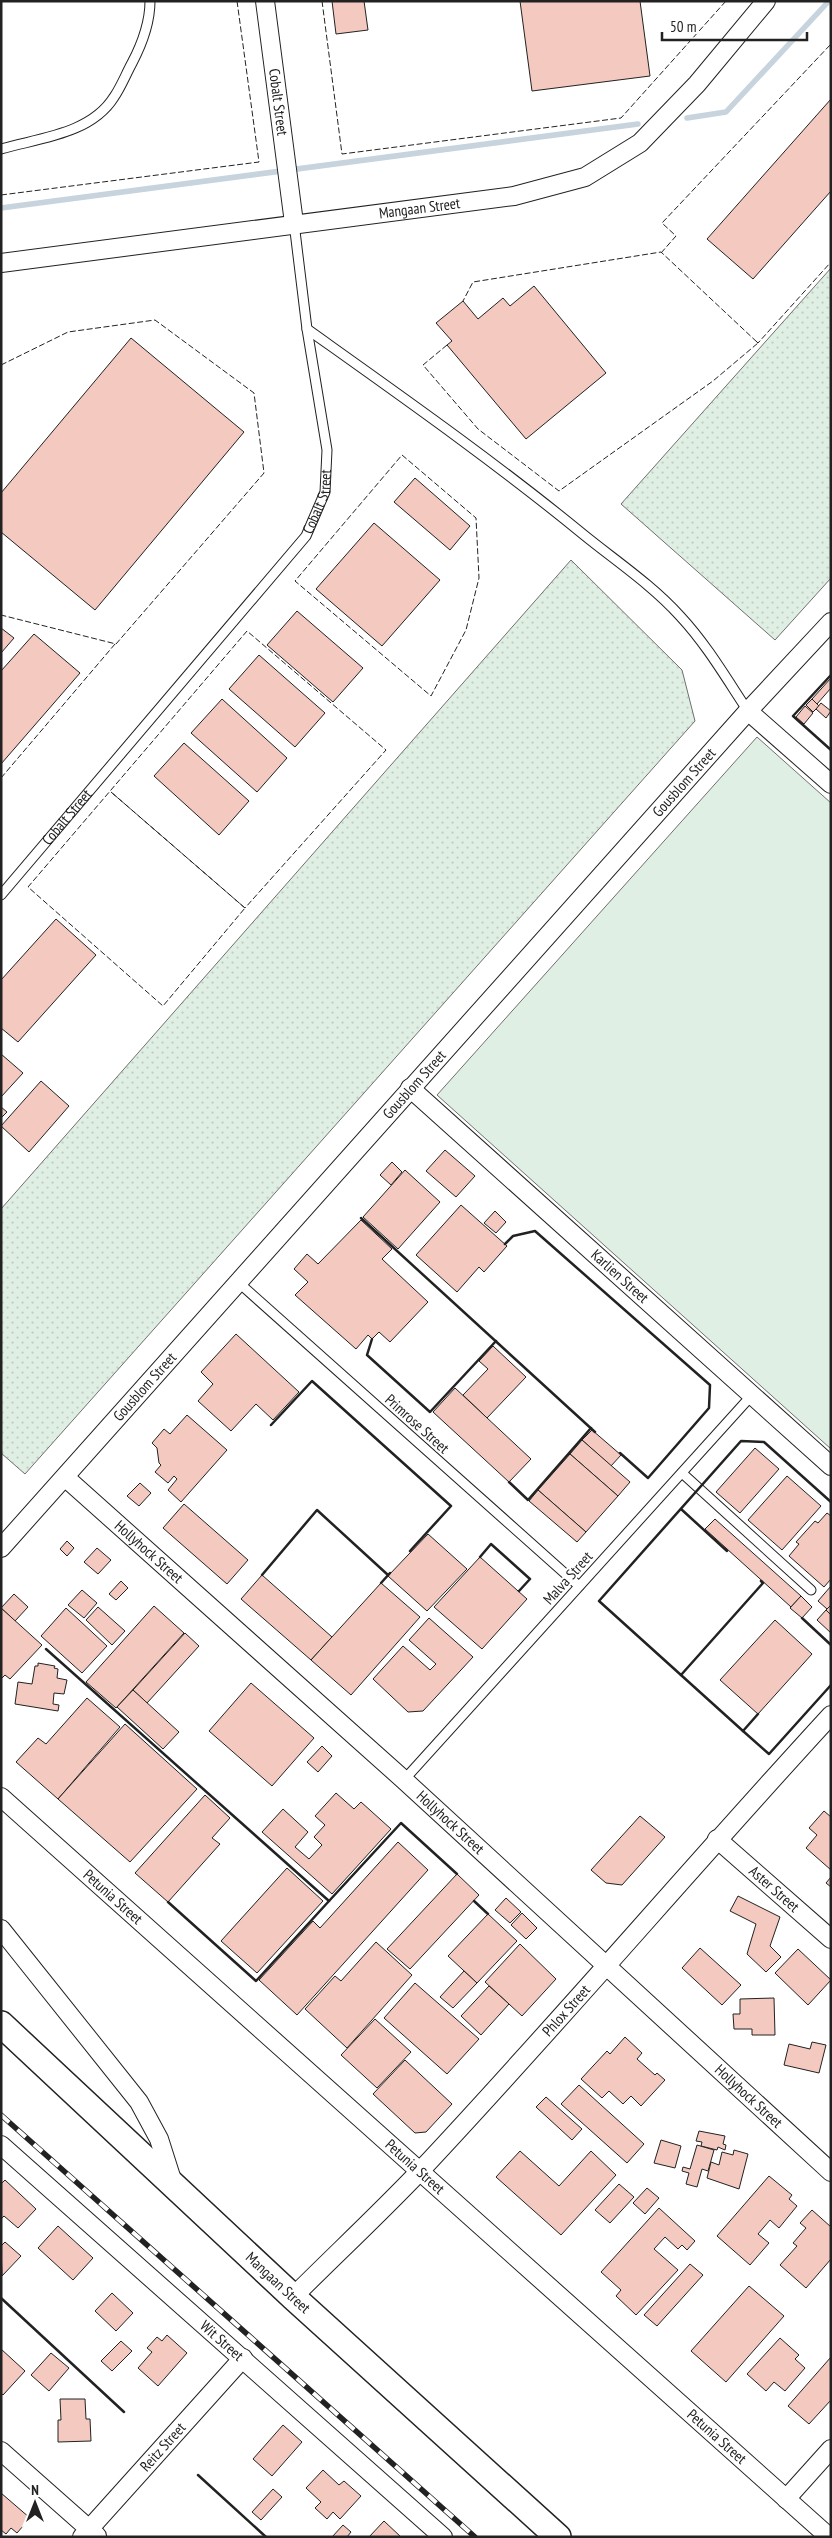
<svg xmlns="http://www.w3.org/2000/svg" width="832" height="2538" viewBox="0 0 832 2538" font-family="'PT Sans Narrow',sans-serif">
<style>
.grass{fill:url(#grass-dots);stroke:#6f6f6f}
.garden{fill:#e0efe3;stroke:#6f6f6f}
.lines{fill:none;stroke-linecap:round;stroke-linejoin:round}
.stream{stroke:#c7d3dd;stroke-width:5.5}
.building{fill:#f3c9c0;stroke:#222}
.lane-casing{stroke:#222;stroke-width:11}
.street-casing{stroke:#222;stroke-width:20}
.secondary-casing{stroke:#222;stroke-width:28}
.lane{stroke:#fff;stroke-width:9}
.street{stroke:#fff;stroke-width:18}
.secondary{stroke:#fff;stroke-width:25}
.rail-casing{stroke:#222;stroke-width:5.5}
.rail{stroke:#fff;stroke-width:4;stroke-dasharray:11;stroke-linecap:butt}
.fence{stroke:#222;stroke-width:1;stroke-dasharray:6 2.5;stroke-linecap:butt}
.wall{stroke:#222;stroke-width:2.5}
.labels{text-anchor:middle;stroke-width:4;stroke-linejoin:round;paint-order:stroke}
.street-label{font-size:15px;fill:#222;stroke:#fff}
</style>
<defs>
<pattern id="grass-dots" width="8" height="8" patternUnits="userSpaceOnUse" patternTransform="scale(1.25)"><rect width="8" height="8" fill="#e0efe3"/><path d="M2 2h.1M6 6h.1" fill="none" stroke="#c0cdc2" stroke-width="1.8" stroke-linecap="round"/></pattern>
</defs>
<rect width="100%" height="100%" fill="#fff"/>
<!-- grass -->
<g class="grass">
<path d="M831 268V578L775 640 621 504Z"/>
<path d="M571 560 682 670 695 721 25 1474 1 1453V1209Z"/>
</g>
<!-- garden -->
<path class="garden" d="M757 737 831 803V1449L437 1095Z"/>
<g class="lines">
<!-- stream -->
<g class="stream">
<path d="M687 118 726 112 829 1"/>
<path d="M1 208 638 124"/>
</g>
</g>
<!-- building -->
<g class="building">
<path d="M332 1H364L368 30 336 34Z"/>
<path d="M520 1H640L650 76 532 91Z"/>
<path d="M831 99V191L753 279 707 239Z"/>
<path d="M534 286 606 373 526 439 447 345 452 341 436 323 463 301 478 319 503 298 510 306Z"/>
<path d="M131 338 244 432 95 610 1 532V493Z"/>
<path d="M415 478 470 526 450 550 394 502Z"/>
<path d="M374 523 440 580 382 646 316 589Z"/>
<path d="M297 611 363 668 333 702 267 645Z"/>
<path d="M1 628 14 638 1 653Z"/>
<path d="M34 634 80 673 1 764V671Z"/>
<path d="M259 655 325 713 295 747 229 689Z"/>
<path d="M831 678V688L817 704 812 699Z"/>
<path d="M222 699 287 758 257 792 191 733Z"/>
<path d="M812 699 819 706 813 712 806 705Z"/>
<path d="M821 703 831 711 826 718 816 709Z"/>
<path d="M805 706 813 713 804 724 796 717Z"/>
<path d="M184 743 249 801 219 835 154 776Z"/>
<path d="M56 919 96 955 18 1042 1 1028V980Z"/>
<path d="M1 1054 23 1073 1 1097Z"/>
<path d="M41 1081 69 1106 29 1152 1 1126Z"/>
<path d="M1 1107 7 1112 1 1118Z"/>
<path d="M445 1150 475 1176 456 1197 426 1171Z"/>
<path d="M392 1162 402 1172 391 1185 380 1175Z"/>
<path d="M405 1170 440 1202 398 1249 363 1217Z"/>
<path d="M461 1205 507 1246 484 1272 479 1267 457 1292 416 1255Z"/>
<path d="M495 1211 506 1222 496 1233 484 1223Z"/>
<path d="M361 1220 392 1249 382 1259 428 1302 390 1342 379 1332 372 1339 368 1335 356 1349 295 1295 308 1282 294 1269 307 1254 318 1264Z"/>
<path d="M236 1334 299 1392 273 1420 256 1404 231 1431 198 1401 213 1384 201 1372Z"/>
<path d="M493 1346 526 1377 487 1418 463 1395 488 1369 479 1361Z"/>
<path d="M455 1388 531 1459 509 1482 433 1412Z"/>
<path d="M187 1415 227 1450 181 1502 168 1490 177 1479 174 1476 168 1483 155 1472 161 1465 159 1463 157 1448 152 1443 164 1429 170 1434Z"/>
<path d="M592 1430 621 1455 611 1466 582 1440Z"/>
<path d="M582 1440 630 1482 618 1496 570 1454Z"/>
<path d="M755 1448 779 1469 740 1513 716 1492Z"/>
<path d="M570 1454 618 1496 586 1532 538 1490Z"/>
<path d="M787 1476 821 1506 782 1550 748 1520Z"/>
<path d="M140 1483 151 1493 139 1506 127 1496Z"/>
<path d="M538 1490 586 1532 577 1542 529 1501Z"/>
<path d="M184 1504 248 1560 227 1584 163 1528Z"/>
<path d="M827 1513 831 1516V1579L824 1587 789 1556 799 1544 796 1542 815 1521 818 1523Z"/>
<path d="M715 1519 801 1596 791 1607 705 1529Z"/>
<path d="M428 1534 467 1569 427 1611 388 1576Z"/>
<path d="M67 1541 74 1548 67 1556 60 1549Z"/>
<path d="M97 1548 111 1560 98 1574 84 1562Z"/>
<path d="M480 1557 527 1599 482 1649 434 1607Z"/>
<path d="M262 1575 332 1637 311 1660 241 1599Z"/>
<path d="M121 1581 128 1588 116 1600 109 1594Z"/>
<path d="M381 1583 420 1617 351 1695 311 1660Z"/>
<path d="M831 1586V1605L827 1609 818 1601Z"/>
<path d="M82 1590 97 1603 84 1618 68 1605Z"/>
<path d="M14 1594 28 1607 15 1621 1 1608Z"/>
<path d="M801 1596 812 1607 802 1618 790 1608Z"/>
<path d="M831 1605V1615L826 1610Z"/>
<path d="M154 1606 184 1633 116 1708 86 1682Z"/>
<path d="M98 1607 125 1631 112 1645 86 1620Z"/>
<path d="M1 1608 42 1645 10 1679 5 1675 1 1679Z"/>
<path d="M66 1608 107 1646 82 1673 41 1636Z"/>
<path d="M826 1610 831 1615V1633L817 1620Z"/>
<path d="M429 1618 473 1657 423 1711 408 1712 373 1679 403 1646 430 1670 436 1664 409 1640Z"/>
<path d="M775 1620 812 1654 758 1714 720 1680Z"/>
<path d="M185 1633 199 1646 147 1703 133 1690Z"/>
<path d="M38 1663 55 1666 54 1668 58 1669 57 1678 67 1680 64 1694 54 1693 53 1704 59 1705 58 1711 15 1704 18 1682 32 1684 35 1666H38Z"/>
<path d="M251 1683 314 1738 272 1786 209 1731Z"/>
<path d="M133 1690 179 1732 163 1749 117 1707Z"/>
<path d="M87 1698 120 1727 58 1799 16 1762 38 1738 46 1744Z"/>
<path d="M125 1724 197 1789 130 1862 58 1799Z"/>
<path d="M322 1746 332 1756 318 1772 307 1762Z"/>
<path d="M336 1793 354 1809 361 1802 391 1829 332 1894 262 1832 283 1809 308 1832 295 1847 309 1859 322 1845 314 1837 325 1825 315 1816Z"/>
<path d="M205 1795 230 1818 212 1838 220 1844 168 1902 135 1873Z"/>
<path d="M824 1811 831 1817V1870L806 1848 817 1835 809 1828Z"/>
<path d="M640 1816 665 1837 622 1885 606 1883 591 1870Z"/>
<path d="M398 1842 428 1870 297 2015 259 1980 313 1921 320 1928Z"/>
<path d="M287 1868 323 1901 257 1973 221 1941Z"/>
<path d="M457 1874 479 1895 410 1969 387 1949Z"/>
<path d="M831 1877V1887L826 1883Z"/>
<path d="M738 1896 780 1917 770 1946 781 1957 766 1972 747 1954 756 1924 730 1911Z"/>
<path d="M506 1898 521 1912 510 1923 495 1910Z"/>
<path d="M522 1913 537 1928 526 1939 511 1925Z"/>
<path d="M488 1914 517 1941 477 1983 448 1956Z"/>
<path d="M376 1942 412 1975 347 2048 305 2009 335 1976 341 1981Z"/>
<path d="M520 1944 556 1979 522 2016 485 1982Z"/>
<path d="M700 1948 741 1985 722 2005 682 1968Z"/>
<path d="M798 1949 831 1980 808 2005 775 1973Z"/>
<path d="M464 1971 477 1983 453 2008 440 1997Z"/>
<path d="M415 1983 479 2039 447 2074 384 2018Z"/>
<path d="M489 1986 509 2004 481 2035 461 2016Z"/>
<path d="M774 1998 775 2035H752V2029H734L733 2014H740V1999Z"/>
<path d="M375 2019 411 2052 377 2088 341 2055Z"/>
<path d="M625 2037 642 2053 637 2059 655 2075 657 2073 665 2080 641 2106 631 2096 623 2104 609 2091 602 2098 581 2079 607 2051 610 2054Z"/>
<path d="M812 2042 826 2045 819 2073 784 2065 789 2044 810 2049Z"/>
<path d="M405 2060 452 2104 426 2132 415 2133 373 2094Z"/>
<path d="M579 2085 644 2144 627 2163 561 2104Z"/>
<path d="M546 2097 582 2129 572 2140 536 2107Z"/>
<path d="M699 2131 725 2136 723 2144 726 2145 725 2150 718 2147 717 2150 701 2146 702 2142 696 2141Z"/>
<path d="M661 2140 681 2146 675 2168 654 2163Z"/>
<path d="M697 2145 714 2150 708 2171 702 2169 697 2187 686 2184 689 2173 682 2171 683 2167 690 2169Z"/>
<path d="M734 2150 748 2154 739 2189 707 2178 711 2162 719 2165 722 2152 733 2155Z"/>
<path d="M520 2151 559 2186 591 2151 616 2175 561 2235 496 2177Z"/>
<path d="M769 2176 792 2195 789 2199 797 2206 779 2228 770 2220 758 2234 769 2243 750 2265 717 2236Z"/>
<path d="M5 2180 36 2209 18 2228 4 2216 1 2219V2184Z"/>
<path d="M619 2184 634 2197 610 2223 595 2210Z"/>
<path d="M647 2188 659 2198 645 2214 633 2203Z"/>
<path d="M659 2208 695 2241 687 2250 682 2245 678 2249 665 2237 654 2249 678 2270 636 2315 616 2296 621 2290 601 2272Z"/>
<path d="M812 2210 831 2227V2259L806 2288 780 2265 797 2246 793 2243 806 2228 800 2223Z"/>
<path d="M58 2226 93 2258 73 2280 38 2248Z"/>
<path d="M5 2242 21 2256 2 2276 1 2246Z"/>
<path d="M690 2264 703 2275 657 2326 644 2315Z"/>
<path d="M749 2286 784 2316 726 2382 691 2351Z"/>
<path d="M112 2293 133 2313 116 2331 95 2311Z"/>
<path d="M167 2335 187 2353 158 2386 138 2368 152 2352 147 2348 157 2337 162 2341Z"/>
<path d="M780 2338 799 2355 795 2359 805 2368 785 2391 774 2382 766 2391 747 2374Z"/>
<path d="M121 2341 132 2351 112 2371 101 2361Z"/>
<path d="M1 2349 25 2371 3 2395 1 2393Z"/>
<path d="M51 2353 69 2368 49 2391 31 2375Z"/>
<path d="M831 2357V2400L809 2424 788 2406Z"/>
<path d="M60 2399H85L86 2419H90L91 2441 58 2442V2420H61Z"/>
<path d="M283 2425 302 2442 272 2476 253 2459Z"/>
<path d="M323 2470 339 2485 344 2481 361 2496 340 2519 333 2512 327 2519 315 2508 321 2502 306 2488Z"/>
<path d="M273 2489 282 2497 261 2520 252 2512Z"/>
<path d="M1 2493 30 2518 17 2533 11 2528 6 2534 1 2530Z"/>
<path d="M384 2521 401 2537H369Z"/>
<path d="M343 2525 351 2532 347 2537H332Z"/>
</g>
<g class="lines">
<!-- lane casing -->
<g class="lane-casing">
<g id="lane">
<path d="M1 149C39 138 91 134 114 97 121 87 126 74 132 63 142 44 150 24 150 1"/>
<path d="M307 329C401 396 495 462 584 535 616 561 652 585 680 616 707 645 726 678 748 711"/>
<path id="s1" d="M1 895 306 536 325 492 327 450 307 329 294 223"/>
<path d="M238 1282 579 1586"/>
<path d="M682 1473 811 1590"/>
<path d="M404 1780 752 1395"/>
</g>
</g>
<!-- street casing -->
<g class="street-casing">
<g id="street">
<path id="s2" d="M265 1 294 223"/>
<path id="s3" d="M1 263 514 196 585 177 640 143 697 84 766 1"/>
<path d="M748 711 831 784"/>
<path id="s4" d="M410 1088 831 1466"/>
<path id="s5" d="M66 1478 404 1780 831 2172"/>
<path id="s6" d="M1 1548 748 711 831 622"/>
<path id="s7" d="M1 1797 829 2537"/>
<path id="s8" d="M717 1839 831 1939"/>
<path d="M1 1929 139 2102 159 2139 173 2183"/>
<path id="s9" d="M1 2145 443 2537"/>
<path id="s10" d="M293 2297C335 2255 379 2214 420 2171 560 2022 692 1866 831 1715"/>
<path d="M1 2451 97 2536"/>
<path d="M786 2499 831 2449"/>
<path id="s11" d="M82 2537 243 2358"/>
</g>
</g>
<!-- secondary casing -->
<g class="secondary-casing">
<g id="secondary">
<path id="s12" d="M1 2024 293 2297 558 2537"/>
</g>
</g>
<!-- lane -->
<use href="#lane" class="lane"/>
<!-- street -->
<use href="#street" class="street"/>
<!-- secondary -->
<use href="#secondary" class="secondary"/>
<!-- rail casing -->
<g class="rail-casing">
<path id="rail" d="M1 2115 475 2537"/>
</g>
<!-- rail -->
<use href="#rail" class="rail"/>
<!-- fence -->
<g class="fence">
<path d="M322 1 342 154 621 118 726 1"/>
<path d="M1 195 259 162 237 1"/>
<path d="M661 253 676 236 662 223 831 44"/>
<path d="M756 341 758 343 831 262"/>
<path d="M447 345 423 365 478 429 559 491 713 381 758 343 661 252 473 282 463 301"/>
<path d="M1 365 68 332 155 320 254 393 264 473 116 644 1 615"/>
<path d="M402 455 476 518 479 578 466 630 431 696 295 581Z"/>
<path d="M1 778 115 644"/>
<path d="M111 792 245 908 163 1006 28 887 247 631 386 750 245 908 111 792"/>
</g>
<!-- wall -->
<g class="wall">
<path d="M831 675 793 716 831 750"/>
<path d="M361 1218 595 1432"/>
<path d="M505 1244 513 1236 535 1231 710 1385 709 1408 648 1478 620 1453"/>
<path d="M372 1339 367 1355 430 1412 496 1341"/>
<path d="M271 1425 312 1381 451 1506 410 1551"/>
<path d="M509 1482 528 1500 591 1428"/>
<path d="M681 1509 727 1551"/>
<path d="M480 1557 491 1544 530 1579 519 1591"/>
<path d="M262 1575 317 1510 388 1575"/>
<path d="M381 1583 390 1573"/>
<path d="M802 1618 831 1645"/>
<path d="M46 1649 329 1901 256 1981 168 1902"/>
<path d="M681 1675 763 1583 761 1581"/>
<path d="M758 1714 743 1731 599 1601 741 1441 764 1442 831 1502"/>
<path d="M743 1731 769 1754 831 1685"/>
<path d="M329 1901 401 1823 457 1874"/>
<path d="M474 1901 488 1914"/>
<path d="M1 2298 124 2412"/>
<path d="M198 2475 266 2537"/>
</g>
</g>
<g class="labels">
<!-- street labels -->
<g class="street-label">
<text dy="5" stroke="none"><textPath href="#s2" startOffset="102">Cobalt Street</textPath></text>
<text dy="5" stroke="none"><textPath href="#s3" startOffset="422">Mangaan Street</textPath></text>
<text dy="5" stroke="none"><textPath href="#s1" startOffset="508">Cobalt Street</textPath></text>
<text dy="5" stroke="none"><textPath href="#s6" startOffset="1026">Gousblom Street</textPath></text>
<text dy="5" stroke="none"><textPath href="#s1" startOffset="102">Cobalt Street</textPath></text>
<text dy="5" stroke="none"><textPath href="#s6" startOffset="621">Gousblom Street</textPath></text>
<text dy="5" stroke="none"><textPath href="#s4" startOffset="282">Karlien Street</textPath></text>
<text dy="5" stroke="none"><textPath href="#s6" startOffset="216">Gousblom Street</textPath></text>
<text transform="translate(417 1424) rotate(42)" y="5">Primrose Street</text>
<text dy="5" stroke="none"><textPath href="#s5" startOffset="111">Hollyhock Street</textPath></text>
<text transform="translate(568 1578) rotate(-48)" y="5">Malva Street</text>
<text dy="5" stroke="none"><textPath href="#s5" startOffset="516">Hollyhock Street</textPath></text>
<text dy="5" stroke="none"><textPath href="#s8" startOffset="76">Aster Street</textPath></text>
<text dy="5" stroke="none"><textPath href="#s7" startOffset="150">Petunia Street</textPath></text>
<text dy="5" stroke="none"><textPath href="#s10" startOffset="396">Phlox Street</textPath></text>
<text dy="5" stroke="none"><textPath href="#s5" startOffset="921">Hollyhock Street</textPath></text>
<text dy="5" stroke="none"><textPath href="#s7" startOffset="555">Petunia Street</textPath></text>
<text dy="5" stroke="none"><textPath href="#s12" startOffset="379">Mangaan Street</textPath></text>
<text dy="5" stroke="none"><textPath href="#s9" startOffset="295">Wit Street</textPath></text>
<text dy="5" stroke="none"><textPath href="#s7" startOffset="960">Petunia Street</textPath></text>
<text dy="5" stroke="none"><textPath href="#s11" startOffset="121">Reitz Street</textPath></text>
</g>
</g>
<!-- border -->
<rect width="832" height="2538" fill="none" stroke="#222222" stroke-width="5"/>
<!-- north arrow -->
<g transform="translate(35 2503)" stroke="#ffffff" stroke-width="4" paint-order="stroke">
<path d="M0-4L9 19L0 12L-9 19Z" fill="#222222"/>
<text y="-8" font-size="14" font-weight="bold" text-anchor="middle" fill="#222222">N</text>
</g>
<!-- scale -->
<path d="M662 32v8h145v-8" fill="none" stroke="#222222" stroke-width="2.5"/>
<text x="670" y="32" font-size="15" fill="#222222" stroke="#ffffff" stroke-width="4" paint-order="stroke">50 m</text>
</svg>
